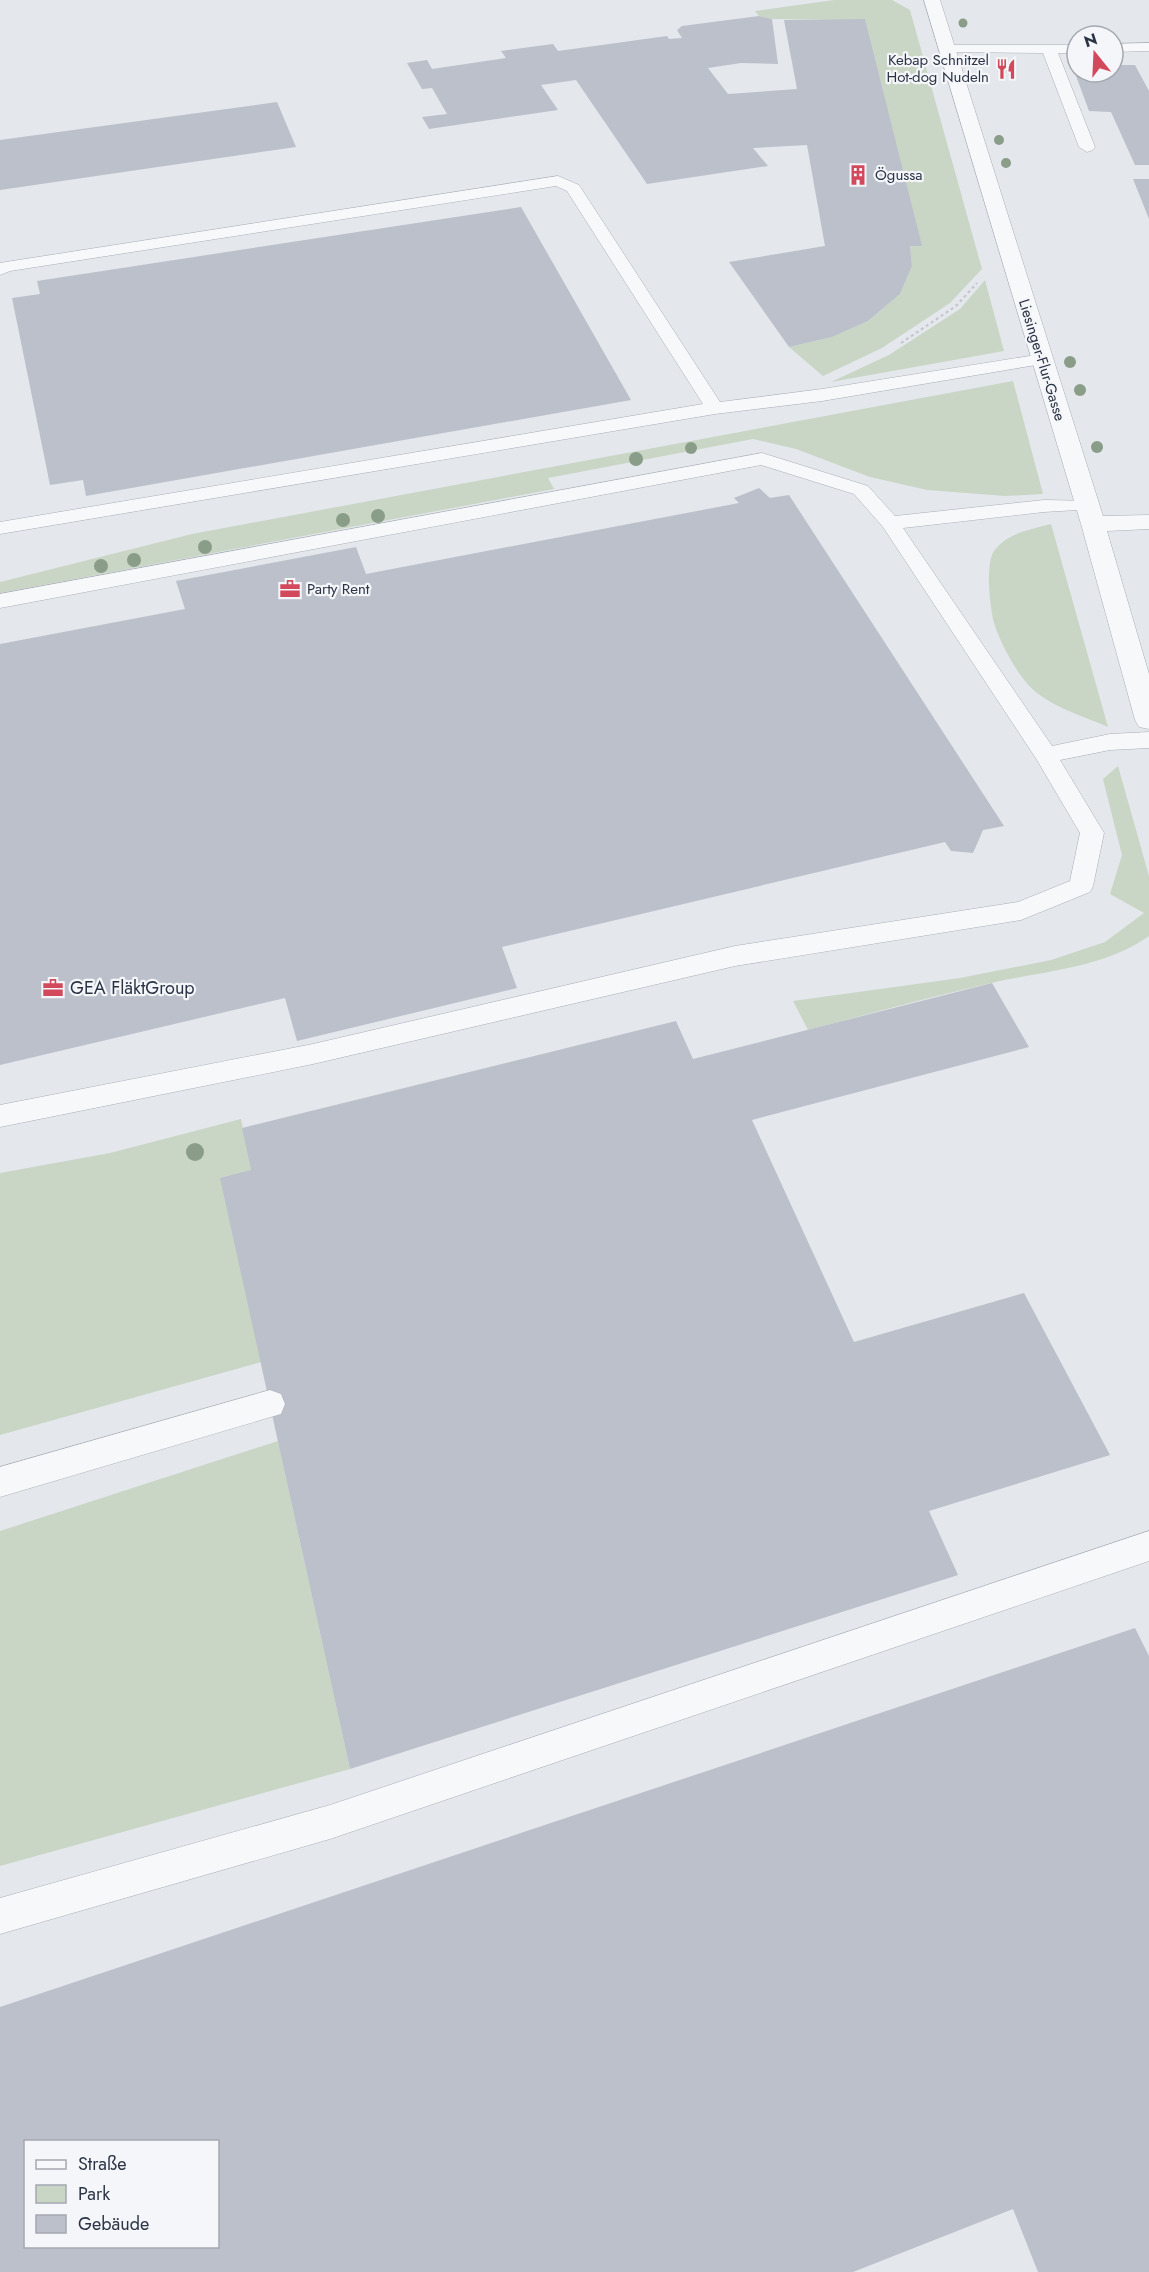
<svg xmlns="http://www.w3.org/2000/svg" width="1149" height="2272" viewBox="0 0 1149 2272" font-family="Jost,sans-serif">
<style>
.green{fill:#c9d6c5}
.building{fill:#bbc0ca;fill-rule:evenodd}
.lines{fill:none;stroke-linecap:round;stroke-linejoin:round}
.lane-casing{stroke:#a9aeb7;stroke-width:1}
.street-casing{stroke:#a9aeb7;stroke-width:1}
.path{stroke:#c2c5cb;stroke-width:2;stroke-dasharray:3 3;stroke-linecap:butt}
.lane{fill:#f7f8fa;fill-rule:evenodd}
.street{fill:#f7f8fa;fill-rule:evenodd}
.tree{fill:#899d89}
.labels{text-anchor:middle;stroke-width:4.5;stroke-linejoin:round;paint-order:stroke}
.far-poi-label{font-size:15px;fill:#2b3445;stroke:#f4f6f9;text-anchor:start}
.far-street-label{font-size:15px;fill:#2b3445;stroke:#f4f6f9}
.poi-label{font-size:18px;fill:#2b3445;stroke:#f4f6f9;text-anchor:start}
</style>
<rect width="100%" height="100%" fill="#e4e7ec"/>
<!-- green -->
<g class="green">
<path d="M834 0H892L910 10 982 269 950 303 882 348 823 376 789 347 832 337 868 321 900 294 912 266 910 246H921L865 20 772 19 759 16 755 11Z"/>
<path d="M985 280 1004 351 831 382 889 355 960 309Z"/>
<path d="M1013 381 1043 494 1005 496 927 490 870 477 796 449 753 439 548 478 554 489 0 593V582L192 534Z"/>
<path d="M1051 524 1108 727C1085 717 1058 709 1037 693 1019 679 1001 645 994 623 990 608 985 564 994 551 1007 533 1032 529 1051 524Z"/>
<path d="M1118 766 1149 876V936C1104 968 1044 971 991 983 930 997 869 1014 808 1030L793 1001 960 978 1051 960 1105 942 1144 913 1110 894 1122 855 1103 779Z"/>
<path d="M241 1119 251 1170 261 1362 0 1435V1173L110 1153Z"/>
<path d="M278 1441 350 1769 0 1866V1531Z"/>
</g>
<!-- building -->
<g class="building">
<path d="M759 16 772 19 778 64 741 63 708 68 728 94 797 89 784 20 865 19 922 246H910L912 266 900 294 868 321 832 337 789 347 729 262 825 246 807 145 753 148 768 166 647 184 576 80 541 85 558 110 429 129 422 117 447 114 432 88 422 89 407 63 427 60 432 69 506 58 501 51 553 44 558 51 667 36 669 39 682 38 677 30 682 26Z"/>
<path d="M996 65H1013L1016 73H999Z"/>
<path d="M1072 65H1077V72H1113V65H1135L1149 91V165H1135L1111 112 1089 111Z"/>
<path d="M277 102 296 147 0 190V140Z"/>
<path d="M1133 179H1149V219Z"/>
<path d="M521 207 631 400 86 496 83 480 50 485 12 298 40 294 37 281Z"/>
<path d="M759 488 770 498 789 495 1004 826 983 830 973 853 951 851 945 842 502 947 517 988 297 1041 285 998 0 1065V644L185 609 176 581 356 547 366 574 739 503 734 498Z"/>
<path d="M992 983 1029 1047 752 1120 854 1342 1024 1293 1110 1455 929 1511 958 1575 350 1769 220 1178 251 1170 242 1128 676 1021 693 1059Z"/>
<path d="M1135 1628 1149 1656V2272H1038L1013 2209 853 2272H0V2007ZM26 2142H218V2246H26Z"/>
</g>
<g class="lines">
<!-- lane casing -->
<g class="lane-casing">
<g id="lane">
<path d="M1149 43V51L1113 52V44Z"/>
<path d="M948 45H1077V53H1058L1095 147 1093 150 1087 152 1079 147 1043 53 943 52 941 49Z"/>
<path d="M558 176 579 185 720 402 822 389 1042 354 1048 355 1051 359 1048 363 1042 364 822 401 715 414 0 534V522L703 404 567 191 556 186 10 271 0 275V263L6 262Z"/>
<path d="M762 453 868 486 895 516 1044 500 1094 501 1097 505 1094 509 1044 512 903 528 1052 746 1110 734 1149 732V748L1110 750 1060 760 1104 833 1093 886 1090 892 1021 920 735 966 313 1064 0 1127V1105L313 1044 735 946 1018 902 1070 881 1080 833 1037 760 883 527 854 494 761 465 0 608V594Z"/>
<path d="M270 1390 281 1394 285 1404 281 1414 0 1497V1467Z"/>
<path d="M1149 1531V1561L330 1839 0 1934V1898L330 1805Z"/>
</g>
</g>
<!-- street casing -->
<g class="street-casing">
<path id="street" d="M924 0H940L1103 516 1149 515V529L1107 531 1149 674V729L1139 727 1135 720 1081 524Z"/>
</g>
<!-- path -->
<path class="path" d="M901 343 956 306 977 283"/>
<!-- lane -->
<use href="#lane" class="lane"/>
<!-- street -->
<use href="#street" class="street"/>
</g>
<!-- trees -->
<g class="tree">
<circle cx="963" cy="23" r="4.5"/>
<circle cx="999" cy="140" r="5"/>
<circle cx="1006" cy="163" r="5"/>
<circle cx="1070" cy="362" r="6"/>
<circle cx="1080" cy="390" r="6"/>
<circle cx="1097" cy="447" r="6"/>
<circle cx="691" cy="448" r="6"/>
<circle cx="636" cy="459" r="7"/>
<circle cx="378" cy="516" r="7"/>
<circle cx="343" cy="520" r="7"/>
<circle cx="205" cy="547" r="7"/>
<circle cx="134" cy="560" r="7"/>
<circle cx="101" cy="566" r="7"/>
<circle cx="195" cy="1152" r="9"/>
</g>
<!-- icons -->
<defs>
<g id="restaurant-bare" transform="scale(1.62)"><path d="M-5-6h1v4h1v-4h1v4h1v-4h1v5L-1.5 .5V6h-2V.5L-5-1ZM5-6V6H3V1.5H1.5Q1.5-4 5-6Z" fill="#d1495b" stroke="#f4f6f9" stroke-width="2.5" paint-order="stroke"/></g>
<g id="building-bare" transform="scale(1.62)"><path d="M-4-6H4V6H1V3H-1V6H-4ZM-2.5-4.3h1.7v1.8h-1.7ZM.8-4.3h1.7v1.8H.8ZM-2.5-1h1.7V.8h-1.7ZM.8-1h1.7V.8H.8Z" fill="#d1495b" stroke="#f4f6f9" stroke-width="2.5" paint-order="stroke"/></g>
<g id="office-bare" transform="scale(1.62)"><path d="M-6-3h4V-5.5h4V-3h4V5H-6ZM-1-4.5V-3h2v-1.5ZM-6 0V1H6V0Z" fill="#d1495b" stroke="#f4f6f9" stroke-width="2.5" paint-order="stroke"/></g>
</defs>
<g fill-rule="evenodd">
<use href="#restaurant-bare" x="1006" y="69"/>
<use href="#building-bare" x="858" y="175"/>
<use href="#office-bare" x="290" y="589"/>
<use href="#office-bare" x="53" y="988"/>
</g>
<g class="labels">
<!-- far-poi labels -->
<g class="far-poi-label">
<text x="989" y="65" text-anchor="end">Kebap Schnitzel<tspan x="989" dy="17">Hot-dog Nudeln</tspan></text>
<text x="875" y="180">Ögussa</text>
<text x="307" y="594">Party Rent</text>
</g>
<!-- far-street labels -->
<g class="far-street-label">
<text transform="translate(1042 360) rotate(73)" y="5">Liesinger-Flur-Gasse</text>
</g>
<!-- poi labels -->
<g class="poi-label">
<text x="70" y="994">GEA FläktGroup</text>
</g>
</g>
<!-- legend -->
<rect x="24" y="2140" width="195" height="108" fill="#f4f6f9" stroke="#a4a8b1" stroke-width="1.5"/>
<rect x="36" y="2160" width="30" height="9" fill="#f7f8fa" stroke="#a4a8b1" stroke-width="1.5"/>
<text x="78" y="2170" font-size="18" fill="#2b3445">Straße</text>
<rect x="36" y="2185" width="30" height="18" fill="#c9d6c5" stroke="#a4a8b1" stroke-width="1.5"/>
<text x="78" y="2200" font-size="18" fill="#2b3445">Park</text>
<rect x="36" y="2215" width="30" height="18" fill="#bbc0ca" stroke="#a4a8b1" stroke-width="1.5"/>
<text x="78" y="2230" font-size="18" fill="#2b3445">Gebäude</text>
<!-- north arrow -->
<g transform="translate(1095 54) rotate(342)"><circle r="28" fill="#f4f6f9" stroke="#a4a8b1" stroke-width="1.5"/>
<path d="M0-4.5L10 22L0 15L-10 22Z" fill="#d1495b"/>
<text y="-9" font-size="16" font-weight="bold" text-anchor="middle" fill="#2b3445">N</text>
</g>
</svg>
